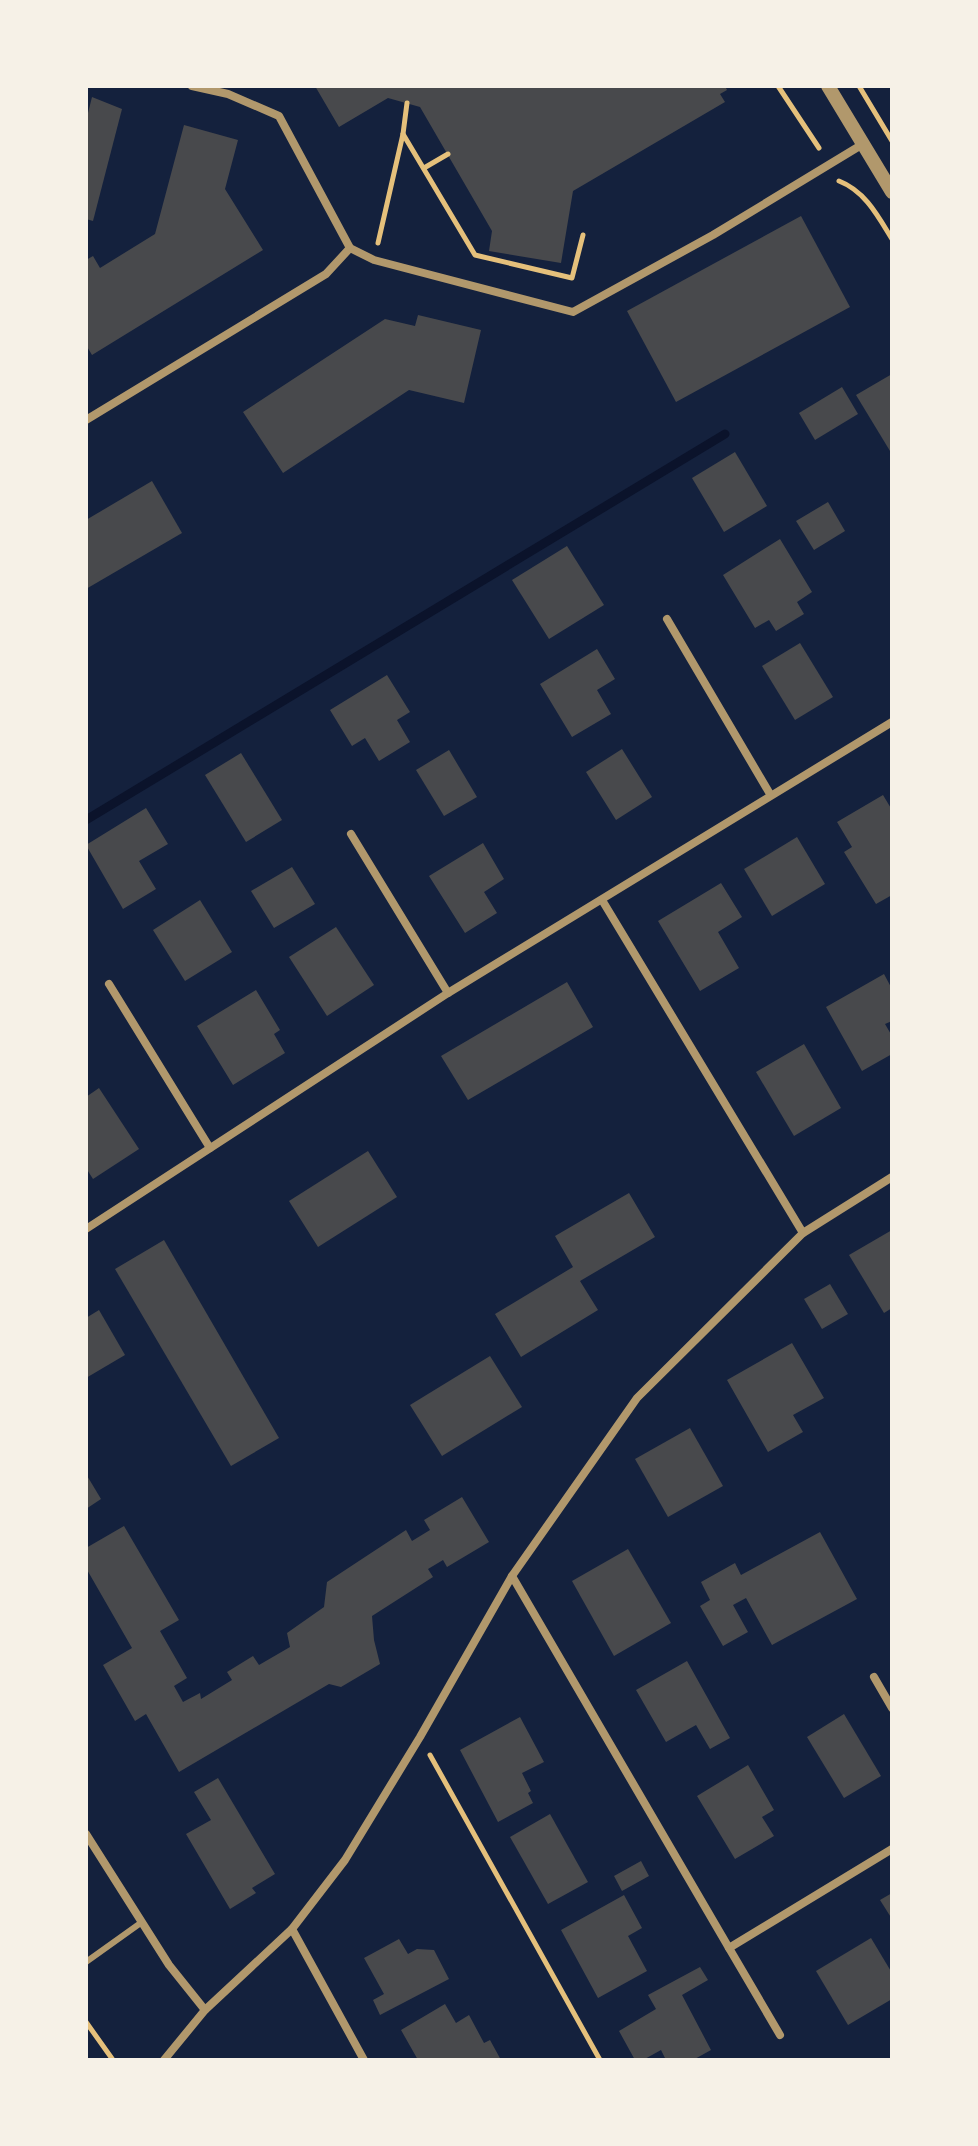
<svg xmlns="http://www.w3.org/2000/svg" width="978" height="2146" viewBox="0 0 978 2146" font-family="Manrope,sans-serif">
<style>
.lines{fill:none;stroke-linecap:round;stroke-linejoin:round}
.stream{stroke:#0b132b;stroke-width:9}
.building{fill:#48494c}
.path{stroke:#e5c07b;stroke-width:5}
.service{stroke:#b1986c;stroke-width:6}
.minor{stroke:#b1986c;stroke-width:8}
.tertiary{stroke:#b1986c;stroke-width:14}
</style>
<rect width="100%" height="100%" fill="#14213d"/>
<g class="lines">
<!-- stream -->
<path class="stream" d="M86 820 725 434"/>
</g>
<!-- building -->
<g class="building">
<path d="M315 86H725L727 90 720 94 725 102 573 191 561 263 489 251 492 231 420 107 388 98 339 127Z"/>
<path d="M92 97 122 109 93 221 86 219V121Z"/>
<path d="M184 125 238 140 225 189 263 250 92 355 86 345V260L93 256 100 268 155 234Z"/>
<path d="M801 216 850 307 676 402 627 311Z"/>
<path d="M418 315 481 330 464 403 409 390 283 473 243 412 385 319 415 326Z"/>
<path d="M892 374V449L890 451 856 395Z"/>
<path d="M842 387 858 414 815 440 799 413Z"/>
<path d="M735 452 767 506 724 532 692 478Z"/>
<path d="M152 481 182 533 86 589V520Z"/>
<path d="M828 502 845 531 814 550 796 521Z"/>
<path d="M780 539 812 592 797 602 804 614 776 631 769 620 755 628 723 575Z"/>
<path d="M567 546 604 605 549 639 512 580Z"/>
<path d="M800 643 833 697 795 720 762 666Z"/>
<path d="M597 649 615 679 597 690 611 714 572 737 540 684Z"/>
<path d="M387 675 410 712 397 720 410 742 379 761 365 738 352 746 330 710Z"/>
<path d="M622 749 652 797 616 820 586 772Z"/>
<path d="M449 750 477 797 444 816 416 770Z"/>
<path d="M241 753 282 820 246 842 205 775Z"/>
<path d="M883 795 892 810V895L876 904 844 852 852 847 837 822Z"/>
<path d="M146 808 168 844 139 861 156 889 123 909 86 845Z"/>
<path d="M797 837 825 884 772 916 744 869Z"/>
<path d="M483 843 504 879 484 892 497 913 465 933 429 876Z"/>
<path d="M292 867 315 904 274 928 251 891Z"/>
<path d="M721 883 742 917 718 932 739 968 700 991 658 921Z"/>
<path d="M200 900 232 952 185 981 153 930Z"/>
<path d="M336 927 374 985 327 1016 289 957Z"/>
<path d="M884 974 892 989V1021L885 1024 892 1036V1054L862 1071 826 1007Z"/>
<path d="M567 982 593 1027 468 1100 441 1056Z"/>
<path d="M256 990 280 1030 274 1034 285 1053 233 1085 197 1026Z"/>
<path d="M804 1044 841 1108 794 1136 756 1072Z"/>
<path d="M99 1088 139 1149 93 1179 86 1168V1097Z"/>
<path d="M368 1151 397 1197 318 1247 289 1201Z"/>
<path d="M629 1193 655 1237 580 1281 598 1310 521 1357 495 1314 573 1267 555 1236Z"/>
<path d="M892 1230V1308L884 1313 849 1255Z"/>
<path d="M164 1240 279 1438 231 1466 115 1269Z"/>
<path d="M830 1284 848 1314 822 1329 804 1299Z"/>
<path d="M99 1310 125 1355 86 1378V1318Z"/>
<path d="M792 1343 824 1398 793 1415 803 1432 768 1452 727 1380Z"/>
<path d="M490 1356 522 1407 442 1456 410 1405Z"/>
<path d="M690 1428 723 1486 668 1517 635 1459Z"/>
<path d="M86 1474 101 1499 86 1509Z"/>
<path d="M462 1497 489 1542 447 1567 443 1560 428 1569 433 1577 372 1616 374 1640 380 1664 341 1687 329 1684 179 1772 146 1714 135 1721 103 1665 132 1648 86 1568V1548L124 1526 179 1620 160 1631 187 1678 174 1686 183 1702 200 1693 201 1699 232 1680 227 1672 253 1656 259 1665 290 1647 287 1633 324 1607 327 1582 406 1530 412 1541 430 1530 424 1520Z"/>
<path d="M820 1532 857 1599 772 1645 746 1598 733 1605 748 1632 723 1646 700 1606 710 1600 701 1582 735 1563 741 1575Z"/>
<path d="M628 1549 671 1623 614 1656 572 1581Z"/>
<path d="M687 1661 730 1738 710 1749 696 1725 666 1742 636 1690Z"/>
<path d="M844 1714 881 1776 844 1798 807 1737Z"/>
<path d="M520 1717 544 1762 522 1773 531 1791 528 1793 533 1803 498 1822 460 1750Z"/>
<path d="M748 1765 774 1810 762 1817 774 1836 735 1859 697 1796Z"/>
<path d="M218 1778 275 1874 252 1888 256 1893 230 1909 186 1834 211 1820 194 1792Z"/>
<path d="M550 1814 588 1882 548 1904 510 1837Z"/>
<path d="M641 1861 649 1876 622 1891 614 1876Z"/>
<path d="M892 1893V1919L880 1900Z"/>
<path d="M624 1895 642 1928 628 1936 647 1971 598 1998 561 1930Z"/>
<path d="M871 1938 892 1973V1999L848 2025 816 1971Z"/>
<path d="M399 1939 408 1954 417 1949 434 1950 449 1979 380 2015 373 2000 384 1994 364 1958Z"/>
<path d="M700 1967 708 1980 682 1995 711 2050 693 2060H666L661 2050 643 2060H635L619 2031 656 2009 648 1995Z"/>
<path d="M445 2004 456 2023 469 2015 484 2043 490 2040 501 2060H418L401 2030Z"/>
</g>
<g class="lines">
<!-- path -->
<g class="path">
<path d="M778 86 819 148"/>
<path d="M859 86 892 141"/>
<path d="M403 134 475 255 572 278 583 235"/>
<path d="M424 168 448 154"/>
<path d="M839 181C865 191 878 216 892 239"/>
<path d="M378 243 403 134 407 103"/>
<path d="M430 1755 600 2060"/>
<path d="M86 2022 113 2060"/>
</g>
<!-- service -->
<path class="service" d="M86 1962 142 1922"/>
<!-- minor -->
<g class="minor">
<path d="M192 86 228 94 279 116 350 248 374 260 573 312 713 235 863 144"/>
<path d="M86 420 326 274 350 248"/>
<path d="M667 619 770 794"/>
<path d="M351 834 448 993"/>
<path d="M602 900 803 1233"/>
<path d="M109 984 210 1148"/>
<path d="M86 1229 448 993 892 722"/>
<path d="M512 1576 729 1948 892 1849"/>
<path d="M874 1677 892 1708"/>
<path d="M86 1834 169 1965 205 2010"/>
<path d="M292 1929 364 2060"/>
<path d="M729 1948 780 2035"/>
<path d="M164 2060 205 2010 292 1929 345 1860 420 1737 512 1576 637 1398 803 1233 892 1177"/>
</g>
<!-- tertiary -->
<path class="tertiary" d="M828 86 892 192"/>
</g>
<!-- border -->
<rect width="978" height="2146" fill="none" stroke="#f6f1e7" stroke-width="176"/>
</svg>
